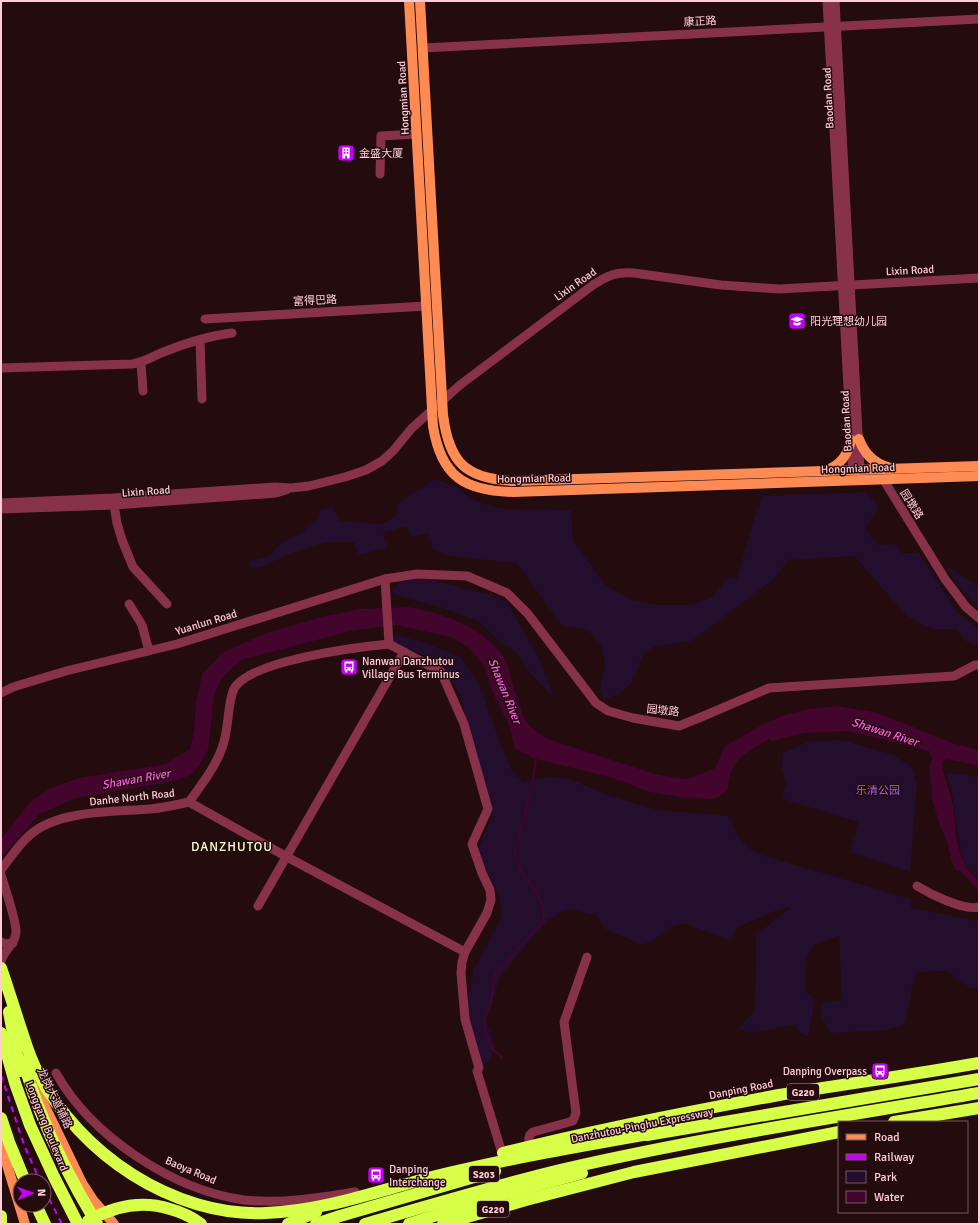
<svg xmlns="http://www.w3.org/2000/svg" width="980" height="1225" viewBox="0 0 980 1225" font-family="Signika,'Noto Sans SC',sans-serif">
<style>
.green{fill:#230e2d}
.water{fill:#43042e}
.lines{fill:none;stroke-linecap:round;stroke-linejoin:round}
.stream{stroke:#43042e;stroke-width:2}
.canal{stroke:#43042e;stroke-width:7}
.minor{stroke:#873248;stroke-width:9}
.major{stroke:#ff8b54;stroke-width:10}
.highway{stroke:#d7ff48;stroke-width:12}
.rail{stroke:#c600f8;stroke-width:2;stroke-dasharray:6 5;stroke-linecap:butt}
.labels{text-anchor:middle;stroke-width:3;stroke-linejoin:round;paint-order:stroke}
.shield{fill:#230b0e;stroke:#bd939b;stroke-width:1}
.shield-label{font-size:10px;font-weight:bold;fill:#ffcdd7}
.street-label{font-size:11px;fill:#ffcdd7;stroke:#230b0e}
.poi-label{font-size:11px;fill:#ffcdd7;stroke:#230b0e;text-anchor:start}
.park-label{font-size:11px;fill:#9f60ed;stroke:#230b0e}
.water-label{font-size:12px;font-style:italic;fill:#ff5be5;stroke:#230b0e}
.quarter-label{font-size:13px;letter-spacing:1px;fill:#fcffcf;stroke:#230b0e}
</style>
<rect width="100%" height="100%" fill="#230b0e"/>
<!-- green -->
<g class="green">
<path d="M435 479 456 487 476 501 502 509 571 510 573 541 605 585 632 600 659 605H691L713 597 727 577 737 579 754 518 763 496 865 492 879 507 865 529 878 545 896 544 900 553H919L957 612 979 629V645C966 644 964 640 957 629H934L919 623 906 615 854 556 789 560 773 580 692 641 653 647 643 655 632 682 620 694 603 700 600 689 605 665 602 646 587 630 562 626 517 563 448 556 433 549 428 533 411 537 407 526 383 533 387 548 358 555 354 542H326L292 553 261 567 251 568 249 561 269 556 281 543 302 532 318 519 320 510 333 506 339 521 382 524 396 516 398 503Z"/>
<path d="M945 565 979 587V609L961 589Z"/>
<path d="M424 578 490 595 507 602 543 666 554 698 530 673 517 653 500 642 477 620 436 606 392 594 393 588 403 581Z"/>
<path d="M395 634 430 645 460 657 479 684 502 748 514 775 524 782 548 777 571 779 609 796 658 810 729 816C737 839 741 846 765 856L911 899V908L979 921V989L970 988 947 971 916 972 904 1025 887 1030 830 1033 820 1014 822 1003 842 1000 839 936 815 944 806 958 805 991 815 999 808 1037 800 1033 795 1025 750 1033 738 1029 755 1010 756 935 791 907 775 911 738 927 731 940 685 924C671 924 664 932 654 940 650 942 646 943 642 945L605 929 596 915 568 909 549 919 501 975 486 1019 495 1047 490 1060 481 1068 466 1010 474 969 500 921C503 907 499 895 493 882 488 872 479 863 479 851 480 840 488 825 493 816L459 693 442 668 426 656 393 643Z"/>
<path d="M842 740 894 755 912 768 917 784 910 872 850 852 858 822 782 799 787 784 782 769 783 753 807 742Z"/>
<path d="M947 774H961L979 777V879L969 869 963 860 958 835 953 798Z"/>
</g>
<!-- water -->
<path class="water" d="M409 607C445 614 486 627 506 661 509 667 510 675 512 682 516 694 520 707 525 720L529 725 545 738 658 775 688 779 715 768 725 746 764 724 782 716 808 709 836 706 875 712 911 726 952 743 979 750V766L947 759 942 762C943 775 949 788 952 801 957 826 953 842 966 865L957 872 952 863 947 841 939 823 933 802 929 768 932 758 929 751 849 731 804 733 772 741 769 739C745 754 730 758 728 790L719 797 711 799 685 798 650 792 613 778 536 759 514 748 510 727 493 693 485 668 470 648 451 637 396 625 351 631 244 659 231 669 220 681 214 696 208 750 200 764 191 775 171 782 76 798 40 814 1 858V839L31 801 51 788 79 778 166 764 190 749 194 732 196 703 202 674 223 652 270 632 321 617 361 609Z"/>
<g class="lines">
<!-- stream -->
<path class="stream" d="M502 1058 492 1048 485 1032 484 1020 491 1003 495 974 543 921C549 890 514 878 515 851L532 788 536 757"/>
<!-- canal -->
<path class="canal" d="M958 860 962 868 979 886"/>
<!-- minor -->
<g class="minor">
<path d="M827 1 852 461 853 470 855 476"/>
<path d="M835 1 860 470 858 477"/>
<path d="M423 48 979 19"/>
<path d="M380 174 381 136 417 134"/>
<path d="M205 319 426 306"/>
<path d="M200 341 202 399"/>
<path d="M141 363 143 391"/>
<path d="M1 368 132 364C145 362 149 358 161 353 183 344 208 336 232 333"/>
<path d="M883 479 945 579 966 607 979 618"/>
<path d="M1 503 113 498 275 487 291 488 309 486 345 477 366 470 382 461 393 451 412 428 460 385 593 285C608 275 616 272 634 273L721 285 779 289 979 278"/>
<path d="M114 505 117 523 122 540 133 567 167 604"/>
<path d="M1 509 114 505 276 493 286 490"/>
<path d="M385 579 389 644"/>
<path d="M129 604 142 625 149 651"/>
<path d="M389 644 441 672 464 724 488 809 472 844 482 873 490 890 491 900 487 913 465 952 462 962 461 973 465 1019 479 1068 477 1071 502 1153"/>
<path d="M1 693 13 687 66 671 177 644 385 579 417 574 467 576 507 593 528 614 596 703 608 711 633 718 679 726 706 715 769 688 954 676 975 665H979"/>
<path d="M189 802 287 857 465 952"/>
<path d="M1 870C10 858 19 844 31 834 59 810 114 812 150 809 163 808 176 805 189 802 200 787 216 766 222 748 229 730 227 708 233 691 244 661 358 647 389 644"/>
<path d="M1 875C5 888 17 922 16 933 15 944 4 950 1 961"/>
<path d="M917 886C930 894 964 911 979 907"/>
<path d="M258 906 404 652"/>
<path d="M1 942 6 944 13 943"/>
<path d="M56 1073C91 1136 173 1190 244 1200 281 1204 318 1198 355 1192"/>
<path d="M530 1146C529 1140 527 1136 533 1132L573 1121 576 1113 564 1022 587 957"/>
</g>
<!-- major -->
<g class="major">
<path d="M409 1 433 426C441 476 464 491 513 492L979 476"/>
<path d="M420 1 443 415C449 462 465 479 514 481L979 466"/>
<path d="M859 439C864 453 873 463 888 467"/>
<path d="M826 470C840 466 848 454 851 440"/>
<path d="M36 1088 82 1183 93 1200 114 1224"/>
<path d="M1 1145 25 1224"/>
</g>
<!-- highway -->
<g class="highway">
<path d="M1 968C8 988 14 1008 21 1029 26 1044 30 1059 38 1073 80 1154 173 1217 266 1213 324 1211 377 1191 432 1177 506 1159 580 1146 654 1133"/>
<path d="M9 1012 20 1071"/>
<path d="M1 1033 15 1083 30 1125 54 1177 78 1224"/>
<path d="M23 1061C28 1076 32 1091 38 1106 54 1147 74 1186 97 1224"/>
<path d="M1 1118 9 1142 25 1181"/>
<path d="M894 1122 979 1108"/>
<path d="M647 1135 979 1079"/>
<path d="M503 1153C594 1130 686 1112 779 1095 845 1084 912 1075 979 1063"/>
<path d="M36 1205 45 1224"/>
<path d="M1 1216V1224"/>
<path d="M88 1221C114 1206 141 1200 170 1209 181 1212 192 1217 201 1224"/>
<path d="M288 1224 316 1212"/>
<path d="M316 1224 340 1216 495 1171"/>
<path d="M365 1224C430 1205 494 1186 560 1170 698 1138 839 1117 979 1093"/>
<path d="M409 1224 487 1199 582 1173"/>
<path d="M443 1224 526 1200 634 1172 839 1132"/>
</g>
<!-- rail -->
<g class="rail">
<path d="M1 1075 24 1145 40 1181"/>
<path d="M44 1189 62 1224"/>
</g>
</g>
<!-- icons -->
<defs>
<g id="building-square" transform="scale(0.9)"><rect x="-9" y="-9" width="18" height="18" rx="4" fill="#c600f8" stroke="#230b0e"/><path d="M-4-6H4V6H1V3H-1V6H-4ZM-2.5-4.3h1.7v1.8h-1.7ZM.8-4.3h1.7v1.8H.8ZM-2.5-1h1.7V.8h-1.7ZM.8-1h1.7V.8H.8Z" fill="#fff"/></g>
<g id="school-square" transform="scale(0.9)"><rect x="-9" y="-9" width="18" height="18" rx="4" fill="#c600f8" stroke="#230b0e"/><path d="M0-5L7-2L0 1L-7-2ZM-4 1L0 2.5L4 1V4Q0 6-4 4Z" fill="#fff"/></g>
<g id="bus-square" transform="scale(0.9)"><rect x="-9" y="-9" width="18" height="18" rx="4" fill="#c600f8" stroke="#230b0e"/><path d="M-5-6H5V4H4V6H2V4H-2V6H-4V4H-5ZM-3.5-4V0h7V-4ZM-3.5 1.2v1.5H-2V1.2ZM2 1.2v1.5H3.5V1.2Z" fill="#fff"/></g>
</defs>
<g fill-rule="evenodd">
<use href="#building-square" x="346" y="153"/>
<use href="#school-square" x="797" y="321"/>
<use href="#bus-square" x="349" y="667"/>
<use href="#bus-square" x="880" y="1071"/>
<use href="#bus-square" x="376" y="1175"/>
</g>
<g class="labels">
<!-- shield labels -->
<g class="shield">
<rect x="787" y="1084" width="32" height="16" rx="3"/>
<rect x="469" y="1166" width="30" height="16" rx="3"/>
<rect x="477" y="1201" width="32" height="16" rx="3"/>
</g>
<g class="shield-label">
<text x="803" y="1096">G220</text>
<text x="484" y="1178">S203</text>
<text x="493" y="1213">G220</text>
</g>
<!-- street labels -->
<g class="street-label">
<text transform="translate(700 21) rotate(-3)" y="4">康正路</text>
<text transform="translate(403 98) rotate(-93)" y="4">Hongmian Road</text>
<text transform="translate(828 98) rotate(-93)" y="4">Baodan Road</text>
<text transform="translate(910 270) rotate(-3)" y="4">Lixin Road</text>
<text transform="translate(575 284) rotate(-35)" y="4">Lixin Road</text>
<text transform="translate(315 300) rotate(-3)" y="4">富得巴路</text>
<text transform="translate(846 421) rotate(-93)" y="4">Baodan Road</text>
<text transform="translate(858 468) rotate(-2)" y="4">Hongmian Road</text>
<text transform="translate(534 478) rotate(-1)" y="4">Hongmian Road</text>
<text transform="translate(146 491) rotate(-4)" y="4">Lixin Road</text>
<text transform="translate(912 504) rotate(58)" y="4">园墩路</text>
<text transform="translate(206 622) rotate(-17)" y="4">Yuanlun Road</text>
<text transform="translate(663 710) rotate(6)" y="4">园墩路</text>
<text transform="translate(132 797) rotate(-6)" y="4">Danhe North Road</text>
<text transform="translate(741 1089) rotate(-11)" y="4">Danping Road</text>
<text transform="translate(55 1098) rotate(64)" y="4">龙岗大道辅路</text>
<text transform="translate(642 1125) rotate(-11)" y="4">Danzhutou-Pinghu Expressway</text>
<text transform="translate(47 1126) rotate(68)" y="4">Longgang Boulevard</text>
<text transform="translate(191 1170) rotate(23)" y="4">Baoya Road</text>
</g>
<!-- poi labels -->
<g class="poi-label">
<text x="359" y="157">金盛大厦</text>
<text x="810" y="325">阳光理想幼儿园</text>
<text x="362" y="665">Nanwan Danzhutou<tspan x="362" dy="13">Village Bus Terminus</tspan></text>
<text x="867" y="1075" text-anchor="end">Danping Overpass</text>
<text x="389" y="1173">Danping<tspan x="389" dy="13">Interchange</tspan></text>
</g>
<!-- park labels -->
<g class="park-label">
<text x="878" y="794">乐清公园</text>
</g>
<!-- water labels -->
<g class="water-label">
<text transform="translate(505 691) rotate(68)" y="4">Shawan River</text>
<text transform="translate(885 732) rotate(18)" y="4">Shawan River</text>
<text transform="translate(136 779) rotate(-10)" y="4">Shawan River</text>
</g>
<!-- quarter labels -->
<g class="quarter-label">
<text x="232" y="851">DANZHUTOU</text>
</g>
</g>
<!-- border -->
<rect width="980" height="1225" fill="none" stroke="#ffcdd7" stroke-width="4"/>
<!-- legend -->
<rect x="838" y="1121" width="130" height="92" fill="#230b0e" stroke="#7b595e"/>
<rect x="846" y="1134" width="20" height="6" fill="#ff8b54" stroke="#7b595e"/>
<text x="874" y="1141" font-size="12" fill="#ffcdd7">Road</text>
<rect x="846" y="1154" width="20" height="6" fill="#c600f8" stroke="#7b595e"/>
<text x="874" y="1161" font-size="12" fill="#ffcdd7">Railway</text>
<rect x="846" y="1171" width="20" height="12" fill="#230e2d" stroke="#7b595e"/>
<text x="874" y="1181" font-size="12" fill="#ffcdd7">Park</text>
<rect x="846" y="1191" width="20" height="12" fill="#43042e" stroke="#7b595e"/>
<text x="874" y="1201" font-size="12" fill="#ffcdd7">Water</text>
<!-- north arrow -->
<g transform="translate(32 1193) rotate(88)"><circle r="19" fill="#230b0e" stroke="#7b595e"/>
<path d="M0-3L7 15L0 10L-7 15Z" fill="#c600f8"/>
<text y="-6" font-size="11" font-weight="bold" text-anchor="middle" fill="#ffcdd7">N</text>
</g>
</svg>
